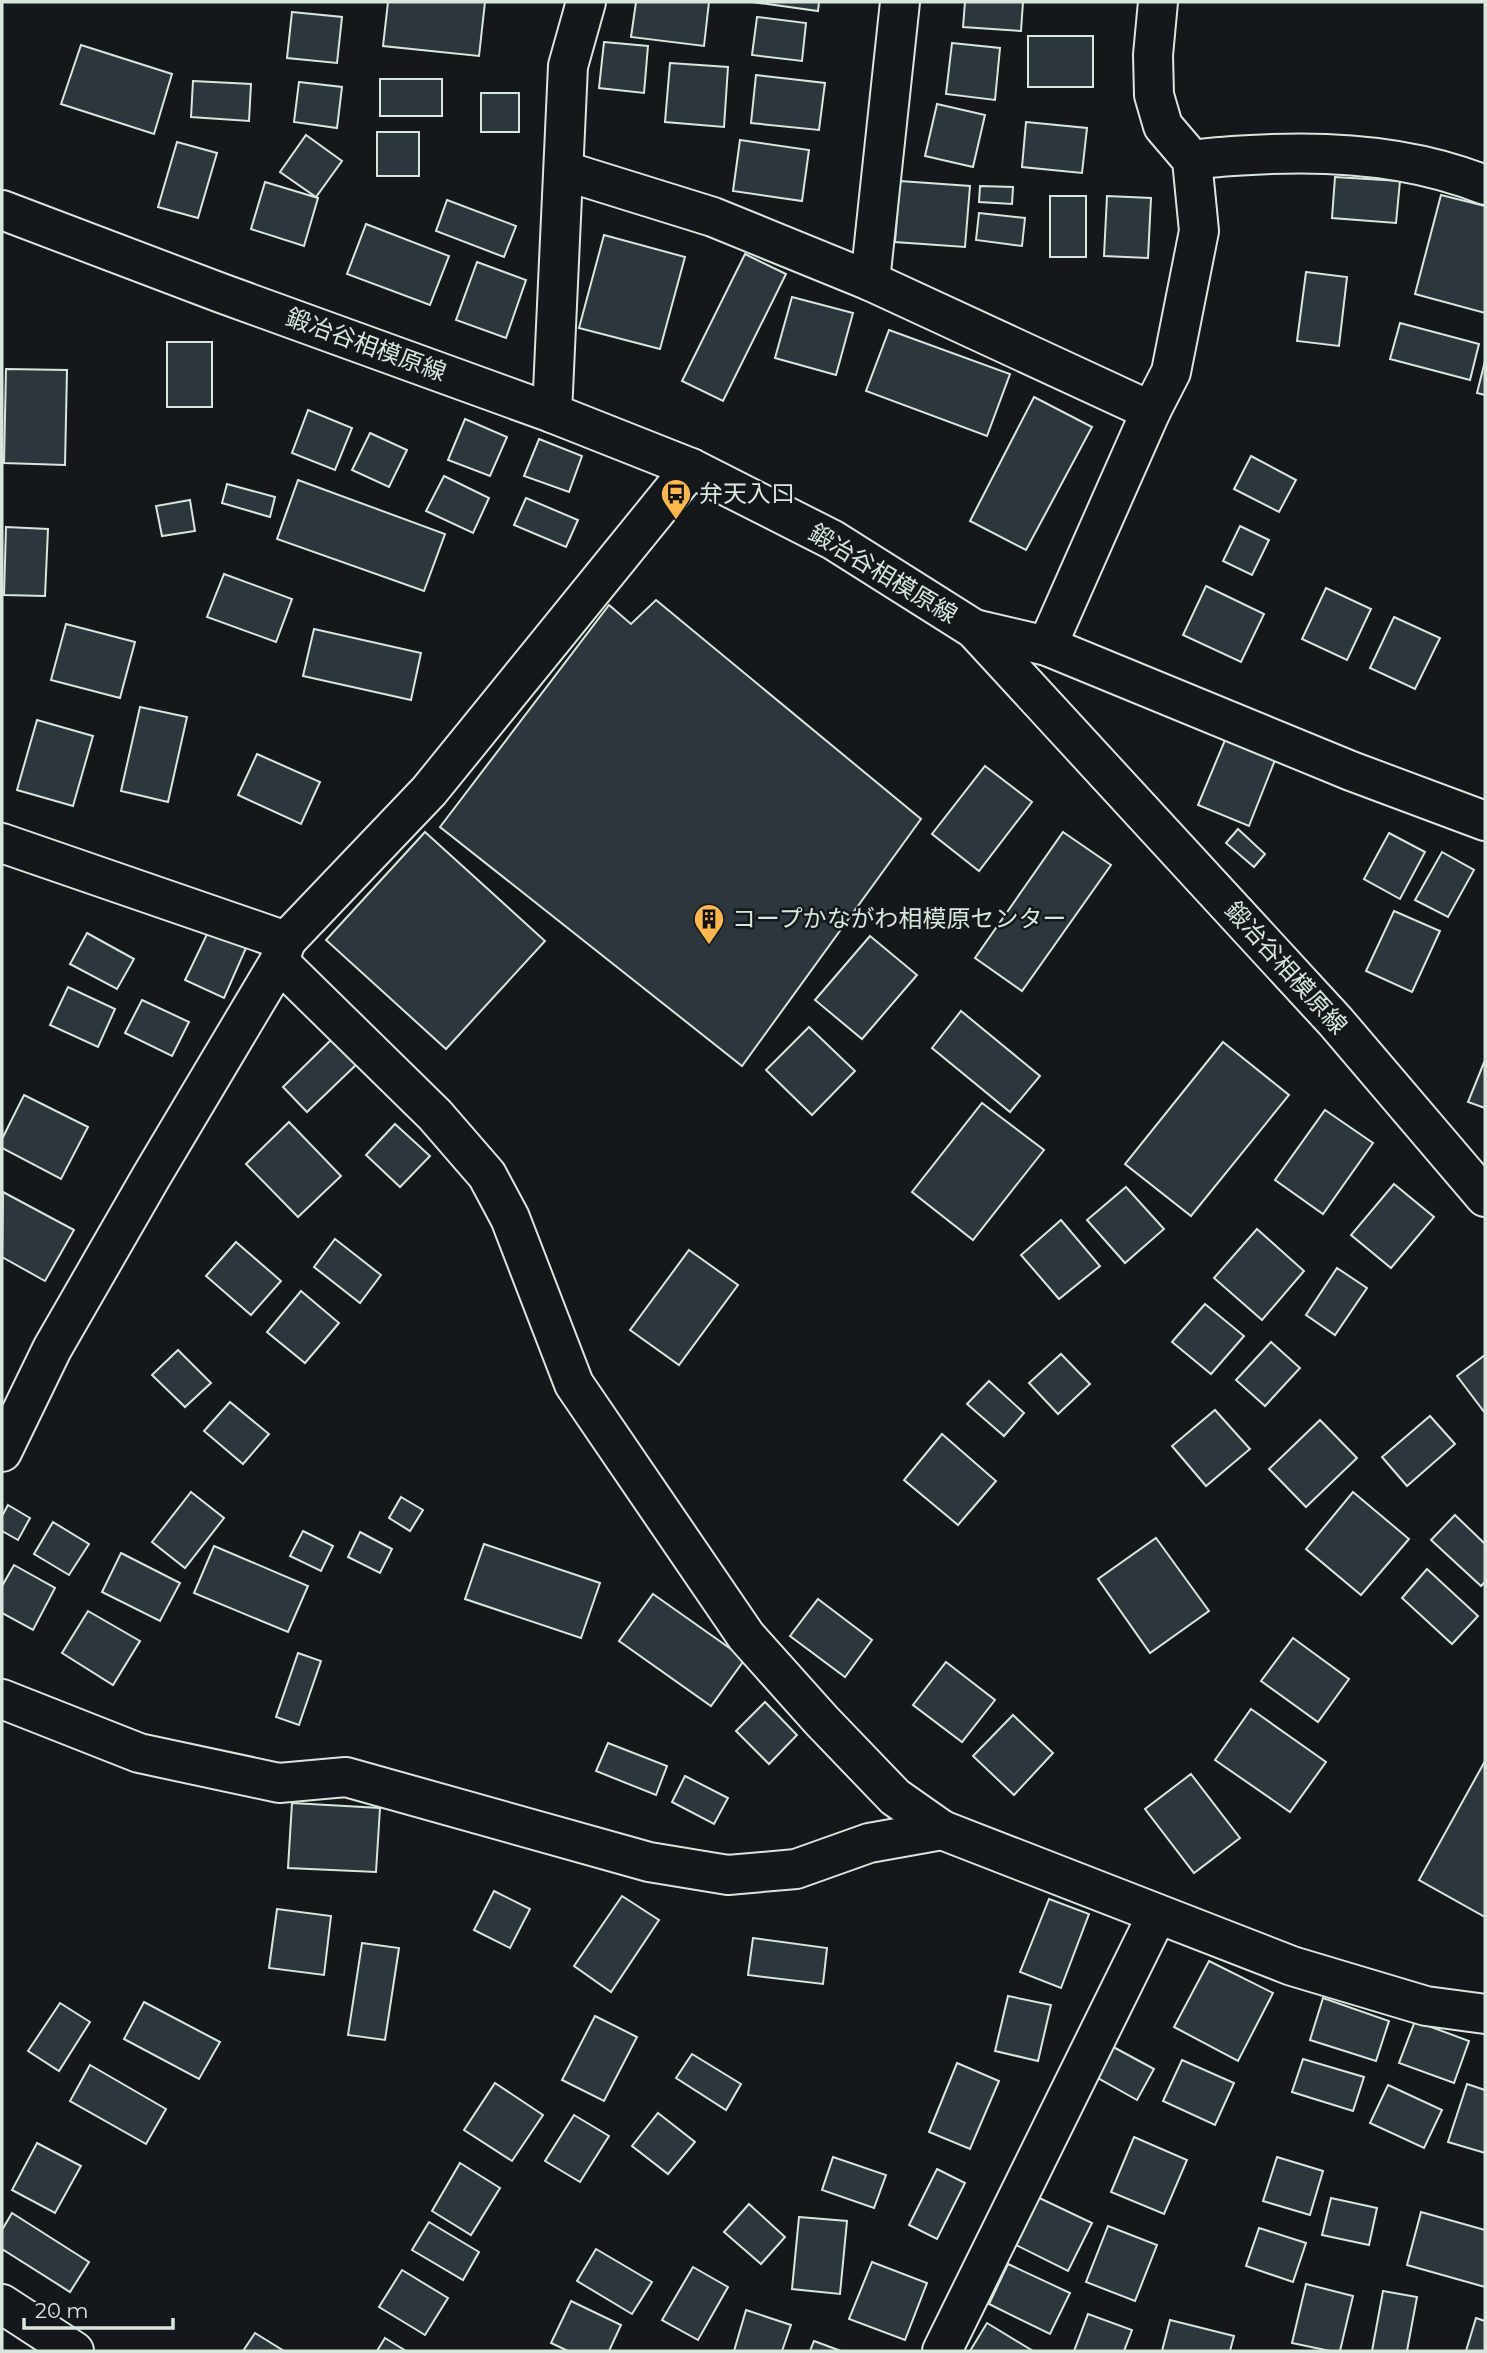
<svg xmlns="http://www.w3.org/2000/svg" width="1487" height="2353" viewBox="0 0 1487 2353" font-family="Montserrat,'Noto Sans JP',sans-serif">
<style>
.building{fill:#2c363c;stroke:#d8e6dc;stroke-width:2}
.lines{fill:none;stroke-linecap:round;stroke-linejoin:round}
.minor-casing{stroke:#d8e6dc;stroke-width:42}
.primary-casing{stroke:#d8e6dc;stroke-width:42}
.minor{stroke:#14181c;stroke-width:38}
.primary{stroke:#14181c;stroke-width:38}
.labels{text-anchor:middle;stroke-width:5;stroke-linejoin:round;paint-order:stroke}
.street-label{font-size:24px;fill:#d8e6dc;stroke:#14181c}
.poi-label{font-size:24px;fill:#d8e6dc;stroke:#14181c;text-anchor:start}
</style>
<rect width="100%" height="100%" fill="#14181c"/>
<!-- building -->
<g class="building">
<path d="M388 2H485L479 56 383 46Z"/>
<path d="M636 2H709L704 46 631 37Z"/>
<path d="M752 2H819L818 11Z"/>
<path d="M965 2H1023L1021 31 963 27Z"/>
<path d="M292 12 342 17 337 63 287 58Z"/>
<path d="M757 17 806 23 802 61 752 55Z"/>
<rect x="1028" y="36" width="65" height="51"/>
<path d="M604 42 648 46 644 93 599 88Z"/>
<path d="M952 43 1000 48 995 100 946 94Z"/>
<path d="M81 45 172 74 154 134 61 104Z"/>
<path d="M670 63 728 67 724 127 665 122Z"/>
<path d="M756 75 825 83 819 130 751 123Z"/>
<rect x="380" y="79" width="62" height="37"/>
<path d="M193 81 251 84 249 121 191 117Z"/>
<path d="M299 82 342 87 337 128 294 122Z"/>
<rect x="481" y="93" width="38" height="39"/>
<path d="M937 104 985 115 973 167 925 156Z"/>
<path d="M1026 122 1087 128 1082 173 1022 167Z"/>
<rect x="377" y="132" width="42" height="44"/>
<path d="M306 135 342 161 316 197 280 172Z"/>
<path d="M740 140 809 150 802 201 733 191Z"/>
<path d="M177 142 217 153 198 218 158 207Z"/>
<path d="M1335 177 1400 181 1396 223 1332 218Z"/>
<path d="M900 181 970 186 965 247 895 242Z"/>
<path d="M265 182 318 198 304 246 251 229Z"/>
<path d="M980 186 1013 187 1012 204 979 202Z"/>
<path d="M1441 195 1485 206V313L1415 294Z"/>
<rect x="1050" y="196" width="36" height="61"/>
<path d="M1107 196 1151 198 1148 258 1104 256Z"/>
<path d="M447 200 516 226 504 257 436 231Z"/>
<path d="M979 213 1025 218 1022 246 976 240Z"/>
<path d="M366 224 449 256 430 305 347 274Z"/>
<path d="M604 235 685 257 660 349 579 328Z"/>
<path d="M745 254 786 274 723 401 682 381Z"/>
<path d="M477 262 526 280 506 338 456 320Z"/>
<path d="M1306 272 1347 277 1339 346 1297 341Z"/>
<path d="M792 297 853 313 836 375 775 358Z"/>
<path d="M1400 323 1479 344 1470 380 1390 359Z"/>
<path d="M889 330 1010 374 987 436 866 391Z"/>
<rect x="167" y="342" width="45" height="65"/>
<path d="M1485 361V395L1477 393Z"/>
<path d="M6 369 67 370 65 465 4 463Z"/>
<path d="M1034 397 1092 427 1026 550 970 521Z"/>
<path d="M308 410 352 428 335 470 292 453Z"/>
<path d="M465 419 507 437 490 476 448 460Z"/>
<path d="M370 433 407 450 389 487 352 470Z"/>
<path d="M539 439 582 456 569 492 524 476Z"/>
<path d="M1251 456 1296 480 1279 512 1234 489Z"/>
<path d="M444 476 489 498 473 533 426 511Z"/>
<path d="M298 480 445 534 424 591 277 539Z"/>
<path d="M227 484 275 497 270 517 222 503Z"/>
<path d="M526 498 578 520 566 547 514 525Z"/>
<path d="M190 500 195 531 162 536 156 506Z"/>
<path d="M1240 526 1269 540 1252 575 1223 561Z"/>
<path d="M6 527 48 529 45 596 4 595Z"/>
<path d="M224 574 292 599 276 642 207 617Z"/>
<path d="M1206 586 1264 614 1241 662 1183 635Z"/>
<path d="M1326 588 1371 609 1347 660 1302 639Z"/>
<path d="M656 600 921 819 742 1066 440 827 609 605 631 624Z"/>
<path d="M1394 617 1440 638 1415 689 1370 668Z"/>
<path d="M66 624 135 642 120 698 51 680Z"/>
<path d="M314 629 421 653 411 700 303 676Z"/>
<path d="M140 707 187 717 168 802 121 791Z"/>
<path d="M37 720 93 736 73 806 17 790Z"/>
<path d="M1225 740 1275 760 1249 826 1198 805Z"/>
<path d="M257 754 320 782 301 824 238 795Z"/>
<path d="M985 766 1032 802 979 871 932 834Z"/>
<path d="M1238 829 1265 854 1254 867 1226 843Z"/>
<path d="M425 832 545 941 446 1049 326 940Z"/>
<path d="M1063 832 1111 865 1022 991 975 958Z"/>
<path d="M1389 833 1425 852 1400 899 1364 879Z"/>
<path d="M1442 852 1474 870 1448 917 1415 900Z"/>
<path d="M1394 911 1440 931 1412 992 1366 971Z"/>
<path d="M209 930 246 948 224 998 185 980Z"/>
<path d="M87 933 134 959 117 989 70 964Z"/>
<path d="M870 936 917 975 862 1039 815 1000Z"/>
<path d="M68 987 115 1009 98 1047 50 1025Z"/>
<path d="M142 1000 189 1022 172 1056 125 1033Z"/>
<path d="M961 1011 1040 1076 1010 1112 932 1048Z"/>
<path d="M809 1027 855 1071 812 1115 766 1070Z"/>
<path d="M333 1038 358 1063 307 1112 283 1087Z"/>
<path d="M1223 1042 1289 1095 1191 1216 1125 1164Z"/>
<path d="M1485 1060V1108L1468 1102Z"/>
<path d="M24 1095 88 1127 61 1179 2 1148V1139Z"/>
<path d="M982 1103 1044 1150 973 1240 912 1192Z"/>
<path d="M1325 1110 1373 1143 1323 1214 1275 1180Z"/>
<path d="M289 1122 341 1176 298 1217 246 1164Z"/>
<path d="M395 1124 430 1156 400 1187 366 1155Z"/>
<path d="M1394 1184 1434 1217 1391 1268 1351 1235Z"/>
<path d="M1126 1187 1164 1229 1125 1263 1087 1220Z"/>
<path d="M3 1192 74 1230 45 1281 2 1257Z"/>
<path d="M1061 1220 1100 1266 1059 1299 1021 1255Z"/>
<path d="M1257 1229 1304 1271 1262 1320 1214 1278Z"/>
<path d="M335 1239 381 1275 360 1303 314 1267Z"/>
<path d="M236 1242 281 1281 251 1315 206 1276Z"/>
<path d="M689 1250 738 1285 679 1365 630 1330Z"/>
<path d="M1337 1268 1367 1288 1335 1335 1306 1315Z"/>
<path d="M301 1291 339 1323 305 1363 267 1332Z"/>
<path d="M1205 1304 1244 1336 1211 1374 1172 1342Z"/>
<path d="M1271 1342 1300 1368 1265 1406 1236 1380Z"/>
<path d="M178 1350 211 1383 185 1407 152 1375Z"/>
<path d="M1061 1354 1090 1384 1058 1414 1029 1383Z"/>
<path d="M1485 1355V1413L1457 1376Z"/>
<path d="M989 1381 1024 1413 1004 1436 967 1404Z"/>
<path d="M230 1402 269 1434 243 1464 204 1431Z"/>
<path d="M1215 1410 1250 1449 1206 1486 1172 1446Z"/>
<path d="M1430 1416 1455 1444 1407 1486 1382 1457Z"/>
<path d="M1320 1420 1357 1458 1306 1507 1269 1469Z"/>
<path d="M942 1434 996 1481 958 1525 904 1480Z"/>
<path d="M191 1492 224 1518 185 1568 152 1542Z"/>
<path d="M1353 1492 1409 1539 1361 1595 1306 1549Z"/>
<path d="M401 1497 423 1510 410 1531 389 1518Z"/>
<path d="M8 1505 30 1518 18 1540 2 1531V1516Z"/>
<path d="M1455 1515 1485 1544V1582L1481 1586 1431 1540Z"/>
<path d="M53 1522 89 1544 69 1575 34 1554Z"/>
<path d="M303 1531 333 1546 321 1571 290 1556Z"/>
<path d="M360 1532 392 1549 380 1573 348 1557Z"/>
<path d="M1156 1538 1209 1611 1150 1653 1098 1579Z"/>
<path d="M484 1544 600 1583 581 1638 465 1599Z"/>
<path d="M214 1546 308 1586 288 1632 194 1593Z"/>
<path d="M121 1553 180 1583 160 1621 102 1592Z"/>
<path d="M14 1565 55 1588 33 1630 2 1613V1586Z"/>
<path d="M1427 1569 1478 1616 1452 1644 1402 1598Z"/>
<path d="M653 1594 745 1659 711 1706 619 1641Z"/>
<path d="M818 1599 872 1640 845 1677 790 1636Z"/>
<path d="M88 1611 140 1641 113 1685 62 1653Z"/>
<path d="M1293 1638 1349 1679 1318 1722 1261 1681Z"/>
<path d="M298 1653 321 1661 299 1725 276 1717Z"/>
<path d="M946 1662 995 1700 962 1742 913 1705Z"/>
<path d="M765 1702 797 1735 769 1764 736 1731Z"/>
<path d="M1251 1709 1326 1762 1290 1812 1215 1760Z"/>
<path d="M1013 1715 1053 1753 1014 1795 973 1756Z"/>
<path d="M608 1743 667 1766 656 1795 596 1771Z"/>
<path d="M1485 1761V1917L1419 1880Z"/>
<path d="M1191 1774 1240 1838 1194 1873 1145 1809Z"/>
<path d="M685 1776 728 1798 714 1824 672 1802Z"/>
<path d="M292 1803 380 1808 376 1872 288 1868Z"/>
<path d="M494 1891 530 1909 510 1948 474 1930Z"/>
<path d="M622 1896 659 1920 611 1992 574 1966Z"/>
<path d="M1049 1899 1089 1914 1061 1988 1020 1972Z"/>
<path d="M277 1909 331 1916 324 1975 269 1968Z"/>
<path d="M753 1938 827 1948 823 1984 748 1975Z"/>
<path d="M362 1943 399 1948 385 2040 348 2035Z"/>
<path d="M1209 1961 1273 1993 1238 2061 1174 2027Z"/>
<path d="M1008 1996 1051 2005 1038 2061 995 2051Z"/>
<path d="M1323 1998 1389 2021 1376 2061 1310 2040Z"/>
<path d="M144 2002 220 2042 199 2079 124 2039Z"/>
<path d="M60 2003 90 2022 59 2071 28 2051Z"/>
<path d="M595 2016 637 2037 604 2101 562 2080Z"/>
<path d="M1415 2021 1469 2041 1454 2083 1399 2063Z"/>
<path d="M1106 2043 1154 2069 1137 2100 1089 2073Z"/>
<path d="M692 2054 741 2084 726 2110 676 2078Z"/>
<path d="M1303 2059 1364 2077 1353 2111 1292 2092Z"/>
<path d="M1182 2060 1234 2083 1215 2125 1163 2101Z"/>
<path d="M957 2063 999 2081 970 2149 929 2132Z"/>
<path d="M90 2065 166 2109 146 2144 70 2101Z"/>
<path d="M495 2083 543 2115 512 2161 464 2130Z"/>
<path d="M1467 2084 1485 2090V2153L1448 2142Z"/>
<path d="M1388 2085 1442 2110 1424 2148 1370 2123Z"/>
<path d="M658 2113 695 2142 668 2174 632 2146Z"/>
<path d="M574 2115 609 2136 580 2182 545 2161Z"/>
<path d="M1134 2137 1187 2160 1164 2214 1111 2192Z"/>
<path d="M37 2143 81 2166 55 2213 12 2190Z"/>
<path d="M833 2157 886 2175 874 2208 822 2190Z"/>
<path d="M1277 2157 1323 2171 1310 2215 1263 2201Z"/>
<path d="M460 2163 500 2188 471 2235 432 2211Z"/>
<path d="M937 2169 965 2183 937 2239 909 2225Z"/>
<path d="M1031 2194 1092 2223 1068 2271 1008 2241Z"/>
<path d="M1331 2198 1377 2208 1369 2245 1322 2235Z"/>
<path d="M749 2204 785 2237 761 2264 724 2232Z"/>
<path d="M1421 2212 1485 2230V2287L1407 2265Z"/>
<path d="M12 2213 89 2262 70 2292 2 2249V2230Z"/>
<path d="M799 2217 847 2221 840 2294 792 2289Z"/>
<path d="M429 2222 479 2252 463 2280 412 2250Z"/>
<path d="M1108 2226 1157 2245 1135 2301 1086 2282Z"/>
<path d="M1259 2228 1306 2243 1293 2282 1246 2266Z"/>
<path d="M596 2249 652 2282 632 2314 577 2281Z"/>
<path d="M872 2262 927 2283 905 2340 849 2319Z"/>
<path d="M1008 2264 1070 2293 1050 2334 989 2304Z"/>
<path d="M693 2267 728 2287 698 2340 662 2320Z"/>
<path d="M402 2270 448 2298 425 2335 379 2307Z"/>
<path d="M1306 2284 1353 2296 1340 2351H1330L1292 2343Z"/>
<path d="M1383 2291 1417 2297 1407 2351H1372Z"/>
<path d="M571 2301 621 2325 609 2351H568L551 2343Z"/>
<path d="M746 2310 791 2325 782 2351H734Z"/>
<path d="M1088 2314 1132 2330 1124 2351H1074Z"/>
<path d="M1476 2318 1485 2321V2351H1466Z"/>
<path d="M1170 2320 1234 2336 1230 2351H1162Z"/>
<path d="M987 2323 1033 2351H970Z"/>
<path d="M255 2333 284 2351H243Z"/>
<path d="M385 2338 406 2351H377Z"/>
<path d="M814 2341 841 2351H810Z"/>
</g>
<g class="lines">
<!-- minor casing -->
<g class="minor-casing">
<g id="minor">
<path d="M1192 160C1212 157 1231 156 1251 155 1330 150 1411 155 1485 185"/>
<path d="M565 171 713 217 870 281 1151 411 1171 372 1199 231 1192 160 1163 126 1154 95 1153 55 1158 2"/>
<path d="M870 281 900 2"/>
<path d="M552 413 568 66 586 2"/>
<path d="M974 629 1047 646 1351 771 1485 821"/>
<path d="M1047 646 1151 411"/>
<path d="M2 843 286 941 429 791 691 468"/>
<path d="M279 962 435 1115 487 1175 510 1218 574 1384 746 1636 822 1721 895 1797 942 1830"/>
<path d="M2 1452 52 1349 151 1177 279 962 286 941"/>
<path d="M2 1699 139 1753 279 1783 346 1777 649 1862 728 1875 796 1869 869 1843 942 1830 1292 1966 1426 2006 1485 2014"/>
<path d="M2 2304 74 2351"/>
<path d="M942 2351 1157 1915"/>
</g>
</g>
<!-- primary casing -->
<g class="primary-casing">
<path id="primary" d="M2 210 221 293 552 413 691 468 833 540 974 629 1335 1021 1485 1197"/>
</g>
<!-- minor -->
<use href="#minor" class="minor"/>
<!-- primary -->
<use href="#primary" class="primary"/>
</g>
<!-- icons -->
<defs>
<g id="bus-pin" transform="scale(1.575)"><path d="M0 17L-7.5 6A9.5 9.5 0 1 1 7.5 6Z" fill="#ffb74d" stroke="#14181c"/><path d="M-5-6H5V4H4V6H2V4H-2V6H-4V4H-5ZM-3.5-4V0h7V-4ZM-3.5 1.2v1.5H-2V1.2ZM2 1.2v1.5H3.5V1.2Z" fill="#111"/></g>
<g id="building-pin" transform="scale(1.575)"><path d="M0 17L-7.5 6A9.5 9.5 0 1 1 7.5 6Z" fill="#ffb74d" stroke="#14181c"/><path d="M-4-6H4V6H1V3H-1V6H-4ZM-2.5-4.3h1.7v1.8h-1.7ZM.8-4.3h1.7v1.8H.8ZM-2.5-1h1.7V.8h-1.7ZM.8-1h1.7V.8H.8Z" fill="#111"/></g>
</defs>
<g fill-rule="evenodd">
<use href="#bus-pin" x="676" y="494"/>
<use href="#building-pin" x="709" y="919"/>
</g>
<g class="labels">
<!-- street labels -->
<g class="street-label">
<text transform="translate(366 345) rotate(20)" y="8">鍛冶谷相模原線</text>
<text transform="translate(883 574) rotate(31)" y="8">鍛冶谷相模原線</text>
<text transform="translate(1286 968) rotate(48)" y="8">鍛冶谷相模原線</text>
</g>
<!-- poi labels -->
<g class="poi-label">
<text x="699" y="502">弁天入口</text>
<text x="732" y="927">コープかながわ相模原センター</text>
</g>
</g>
<!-- border -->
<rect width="1487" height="2353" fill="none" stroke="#d8e6dc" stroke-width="7"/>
<!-- scale -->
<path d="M24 2318v10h149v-10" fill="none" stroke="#d8e6dc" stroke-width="3.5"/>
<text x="35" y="2318" font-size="21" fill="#d8e6dc" stroke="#14181c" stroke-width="5" paint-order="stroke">20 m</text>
</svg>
